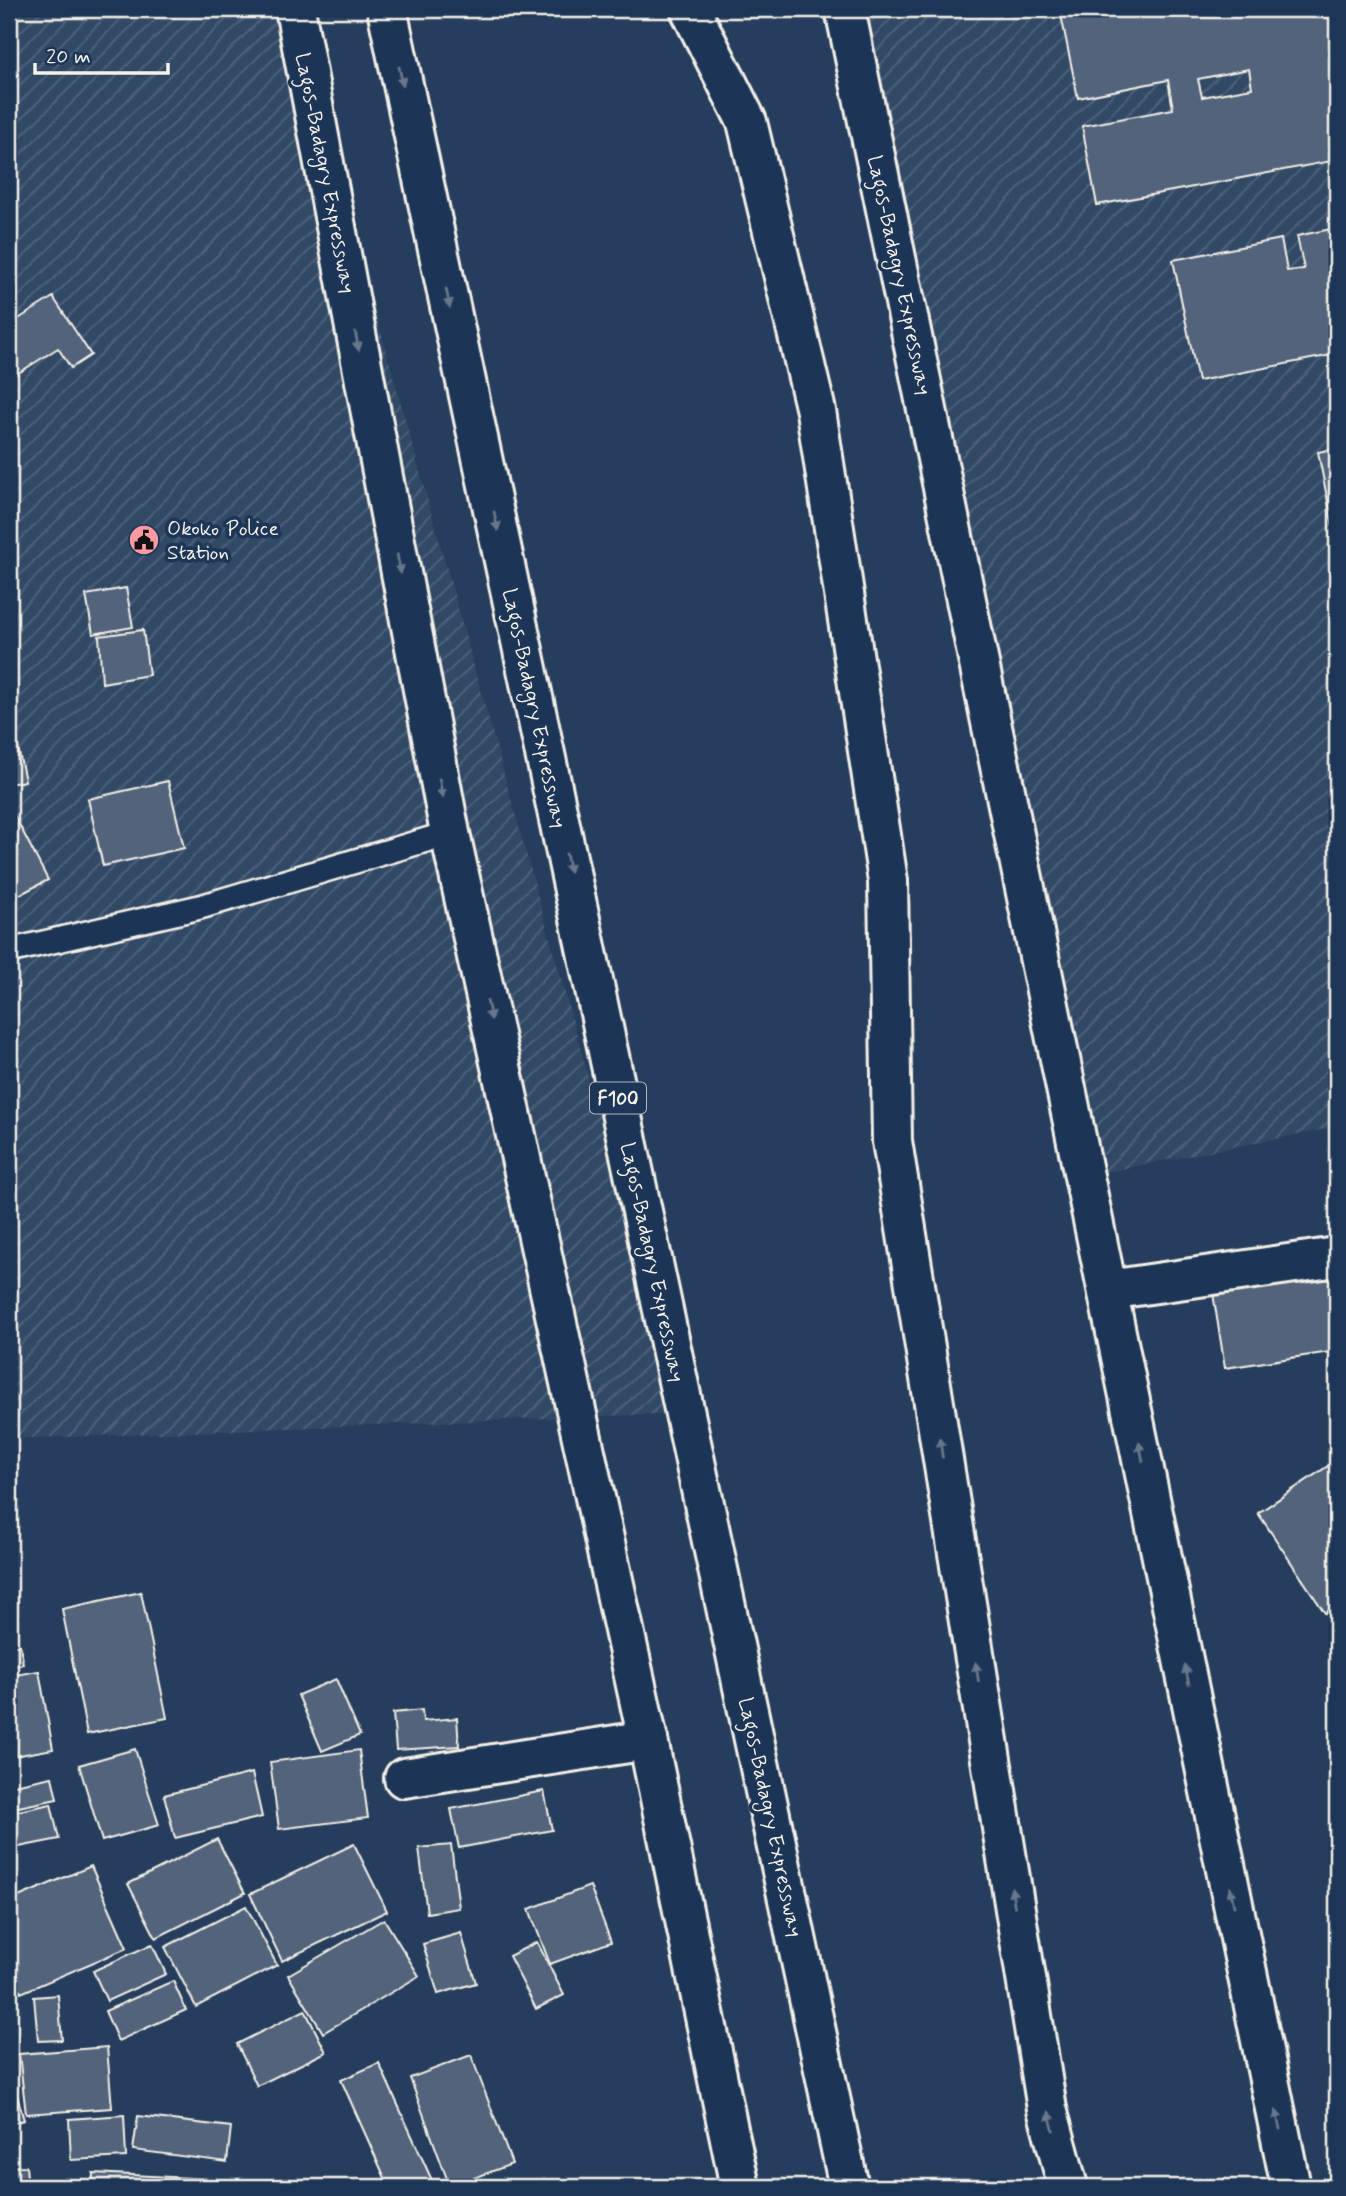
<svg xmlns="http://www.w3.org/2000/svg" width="1346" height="2196" viewBox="0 0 1346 2196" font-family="Mynerve,sans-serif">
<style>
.industrial{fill:url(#industrial-furrows)}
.building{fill:#52647b;stroke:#f4f1e8;stroke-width:2;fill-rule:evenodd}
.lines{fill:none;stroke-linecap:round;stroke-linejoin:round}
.service-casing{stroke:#f4f1e8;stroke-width:28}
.minor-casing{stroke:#f4f1e8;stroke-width:44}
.primary-casing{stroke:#f4f1e8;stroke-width:44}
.trunk-casing{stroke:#f4f1e8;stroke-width:44}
.service{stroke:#1d3557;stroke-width:23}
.minor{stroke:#1d3557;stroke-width:38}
.primary{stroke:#1d3557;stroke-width:38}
.trunk{stroke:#1d3557;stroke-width:38}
.oneway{fill:#68778a}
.labels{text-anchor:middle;stroke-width:7;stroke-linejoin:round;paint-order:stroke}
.shield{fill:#1d3557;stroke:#b4b9bc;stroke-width:2}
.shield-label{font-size:19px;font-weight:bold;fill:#f4f1e8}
.street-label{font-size:21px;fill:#f4f1e8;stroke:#1d3557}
.poi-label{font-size:21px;fill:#f4f1e8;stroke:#1d3557;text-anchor:start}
</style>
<defs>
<pattern id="industrial-furrows" width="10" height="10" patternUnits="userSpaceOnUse" patternTransform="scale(1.75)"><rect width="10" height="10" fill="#334966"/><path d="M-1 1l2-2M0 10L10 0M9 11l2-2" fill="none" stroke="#51647c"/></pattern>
</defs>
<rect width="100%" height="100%" fill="#263d5d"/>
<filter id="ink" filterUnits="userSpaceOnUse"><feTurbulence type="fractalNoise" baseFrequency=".0143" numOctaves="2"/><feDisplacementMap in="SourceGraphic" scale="14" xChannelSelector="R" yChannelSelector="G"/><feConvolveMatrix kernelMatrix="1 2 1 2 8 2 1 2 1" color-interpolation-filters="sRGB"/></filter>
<g filter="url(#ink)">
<!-- industrial -->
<g class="industrial">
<path d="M9 9H294L323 124 682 1413 9 1439Z"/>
<path d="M866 9H1337V1127L1070 1179Z"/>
</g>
<!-- building -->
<g class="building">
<path d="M1094 9H1337V160L1097 205 1082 126 1173 109 1168 80 1078 98 1061 15ZM1249 69 1252 88 1202 97 1198 79Z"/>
<path d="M1336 228 1337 354 1198 381 1173 260 1281 239 1287 271 1304 269 1297 236Z"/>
<path d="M53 297 91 355 71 368 58 348 9 379V325Z"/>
<path d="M1337 448V547L1318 452Z"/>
<path d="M126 588 133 627 93 634 86 595Z"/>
<path d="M143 630 149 675 102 683 99 636Z"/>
<path d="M9 705 25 781 9 784Z"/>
<path d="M168 781 184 848 103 866 88 799Z"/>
<path d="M11 809 48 880 9 900V810Z"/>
<path d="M1337 1269V1351L1225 1368 1212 1287Z"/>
<path d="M1337 1460V1605L1325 1613 1258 1513Z"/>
<path d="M141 1592 167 1718 87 1734 62 1609Z"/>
<path d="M20 1645 23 1664 9 1667V1647Z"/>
<path d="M39 1671 53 1749 9 1757V1676Z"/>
<path d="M336 1679 360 1735 322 1751 298 1695Z"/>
<path d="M422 1710 423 1721 457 1718 459 1746 396 1750 393 1713Z"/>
<path d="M135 1749 159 1825 102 1841 79 1765Z"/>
<path d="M359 1750 368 1818 279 1829 270 1762Z"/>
<path d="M252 1773 262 1817 175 1838 164 1795Z"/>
<path d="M52 1777 57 1799 9 1809V1786Z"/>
<path d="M544 1791 552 1830 459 1848 451 1809Z"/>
<path d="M51 1804 59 1839 9 1849V1813Z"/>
<path d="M217 1839 245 1893 156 1938 128 1884Z"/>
<path d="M354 1844 387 1911 282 1961 250 1894Z"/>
<path d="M451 1845 459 1908 427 1913 419 1848Z"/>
<path d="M91 1866 127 1948 21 1993 9 1964V1901Z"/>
<path d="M590 1886 611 1942 550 1964 529 1909Z"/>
<path d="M246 1906 277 1965 196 2007 165 1947Z"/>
<path d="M384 1919 419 1976 323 2033 288 1975Z"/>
<path d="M461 1933 476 1983 438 1994 423 1944Z"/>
<path d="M537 1942 564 1995 536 2009 509 1956Z"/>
<path d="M152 1944 166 1974 107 2001 93 1971Z"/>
<path d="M173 1981 186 2010 118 2041 105 2011Z"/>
<path d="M58 1995 62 2040 38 2041 34 1997Z"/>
<path d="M305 2010 326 2052 257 2086 237 2044Z"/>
<path d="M107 2047 112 2108 26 2114 19 2054Z"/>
<path d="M471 2055 512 2164 450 2187 410 2078Z"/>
<path d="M379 2063 435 2187H389L341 2080Z"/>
<path d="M9 2067 24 2120 9 2124Z"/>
<path d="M124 2115 126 2157 71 2160 69 2119Z"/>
<path d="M138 2116 231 2127 227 2162 133 2150Z"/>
<path d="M26 2166 28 2187H9V2167Z"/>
<path d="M93 2173 228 2180V2187H92Z"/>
</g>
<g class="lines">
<!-- service casing -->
<g class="service-casing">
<path id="service" d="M9 951 200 907 450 833"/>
</g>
<!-- minor casing -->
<g class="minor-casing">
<g id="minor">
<path d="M1108 1290 1337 1257"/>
<path d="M404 1778 648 1740"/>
</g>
</g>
<!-- primary casing -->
<g class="primary-casing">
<g id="primary">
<path d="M295 9 450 833 648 1740 740 2187"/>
<path d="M845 9 1291 2187"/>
</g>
</g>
<!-- trunk casing -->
<g class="trunk-casing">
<g id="trunk">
<path d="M387 9 849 2187"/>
<path d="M690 9 747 122 816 411 888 881 892 1141 1047 2109 1068 2187"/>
</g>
</g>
<!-- service -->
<use href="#service" class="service"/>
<!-- minor -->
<use href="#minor" class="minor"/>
<!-- primary -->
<use href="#primary" class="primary"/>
<!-- trunk -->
<use href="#trunk" class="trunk"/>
</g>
<!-- one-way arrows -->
<defs><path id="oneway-solid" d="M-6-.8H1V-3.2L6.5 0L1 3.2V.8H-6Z" transform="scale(1.75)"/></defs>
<g class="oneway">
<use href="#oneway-solid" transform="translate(401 76) rotate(78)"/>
<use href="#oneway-solid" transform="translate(448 298) rotate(78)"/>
<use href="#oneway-solid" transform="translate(357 341) rotate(79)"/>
<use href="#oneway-solid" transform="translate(496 521) rotate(78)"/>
<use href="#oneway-solid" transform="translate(399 564) rotate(79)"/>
<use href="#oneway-solid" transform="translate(441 788) rotate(79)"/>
<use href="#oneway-solid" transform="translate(568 863) rotate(78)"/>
<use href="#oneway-solid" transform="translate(489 1010) rotate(78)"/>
<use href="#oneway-solid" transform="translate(941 1448) rotate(-99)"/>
<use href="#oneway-solid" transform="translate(1141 1452) rotate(-102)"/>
<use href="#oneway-solid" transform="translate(977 1672) rotate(-99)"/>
<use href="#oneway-solid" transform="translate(1187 1675) rotate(-102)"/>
<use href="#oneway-solid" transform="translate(1013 1897) rotate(-99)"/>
<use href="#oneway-solid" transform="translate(1232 1897) rotate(-102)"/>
<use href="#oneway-solid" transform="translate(1278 2120) rotate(-102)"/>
<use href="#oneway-solid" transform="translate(1051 2121) rotate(-104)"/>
</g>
</g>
<!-- icons -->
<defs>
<g id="civic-disc" transform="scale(1.575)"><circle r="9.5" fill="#ff9aa2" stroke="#1d3557"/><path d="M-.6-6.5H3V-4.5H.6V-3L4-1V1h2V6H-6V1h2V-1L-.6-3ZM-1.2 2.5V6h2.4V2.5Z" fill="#111"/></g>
</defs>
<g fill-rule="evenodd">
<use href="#civic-disc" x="144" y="540"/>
</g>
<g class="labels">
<!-- shield labels -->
<rect class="shield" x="590" y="1082.5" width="56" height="31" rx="5"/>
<g class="shield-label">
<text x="618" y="1105">F100</text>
</g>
<!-- street labels -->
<g class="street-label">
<text transform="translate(326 173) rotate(79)" y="7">Lagos-Badagry Expressway</text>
<text transform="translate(900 275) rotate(78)" y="7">Lagos-Badagry Expressway</text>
<text transform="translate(535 708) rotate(78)" y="7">Lagos-Badagry Expressway</text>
<text transform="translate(653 1262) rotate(78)" y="7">Lagos-Badagry Expressway</text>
<text transform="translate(771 1817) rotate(78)" y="7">Lagos-Badagry Expressway</text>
</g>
<!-- poi labels -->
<g class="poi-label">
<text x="167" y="535">Okoko Police<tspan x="167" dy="24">Station</tspan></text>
</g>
</g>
<!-- margin -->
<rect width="1346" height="2196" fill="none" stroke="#1d3557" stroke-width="35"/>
<rect x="18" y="18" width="1311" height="2161" fill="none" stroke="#f4f1e8" stroke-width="2.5" filter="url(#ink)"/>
<!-- scale -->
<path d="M35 63v10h133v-10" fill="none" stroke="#f4f1e8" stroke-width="3.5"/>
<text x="46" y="63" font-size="21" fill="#f4f1e8" stroke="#1d3557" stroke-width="5" paint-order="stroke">20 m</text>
</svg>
